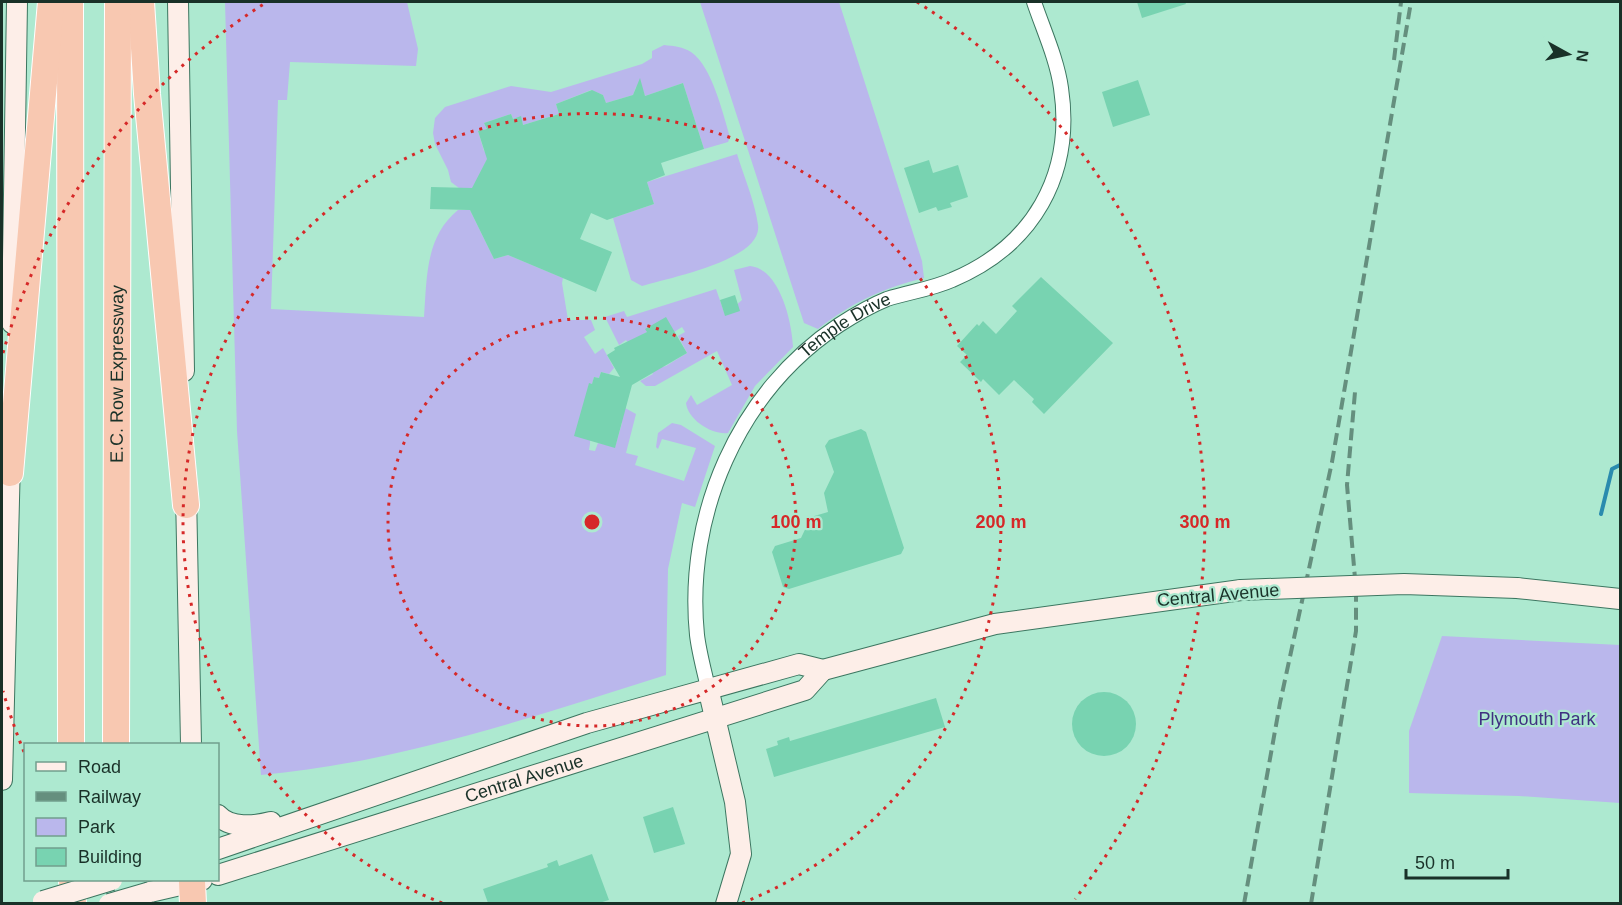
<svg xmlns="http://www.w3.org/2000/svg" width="1622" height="905" viewBox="0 0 1622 905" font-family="Helvetica,sans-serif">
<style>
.green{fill:#bab7ec}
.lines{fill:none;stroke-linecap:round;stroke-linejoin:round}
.stream{stroke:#2a8bae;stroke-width:4}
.building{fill:#78d3b1}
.street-casing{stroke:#3c7660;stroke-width:16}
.secondary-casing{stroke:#3c7660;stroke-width:22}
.highway-casing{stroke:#fff;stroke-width:28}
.street{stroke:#fff;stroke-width:14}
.secondary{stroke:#fdeee8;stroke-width:20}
.highway{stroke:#f8c8b1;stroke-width:26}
.rail{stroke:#658f7e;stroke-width:4;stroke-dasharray:12 6;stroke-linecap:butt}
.secondary-bridge-casing{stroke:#3c7660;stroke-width:22;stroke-linecap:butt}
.secondary-bridge{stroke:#fdeee8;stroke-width:20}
.ring{fill:none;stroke:#d62828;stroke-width:3;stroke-dasharray:3 6}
.labels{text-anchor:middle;stroke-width:4.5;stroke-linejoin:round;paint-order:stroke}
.street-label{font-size:18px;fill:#193128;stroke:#ade9d0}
.park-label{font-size:18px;fill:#3f3081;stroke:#ade9d0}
.centre{fill:#d62828;stroke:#ade9d0;stroke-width:3}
.ring-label{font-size:18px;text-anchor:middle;font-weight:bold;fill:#d62828;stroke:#ade9d0;stroke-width:4.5;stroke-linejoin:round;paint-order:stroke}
</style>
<rect width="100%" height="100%" fill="#ade9d0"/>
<!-- green -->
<g class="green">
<path d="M225 2H407L418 49 416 66 290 62 287 100H278L271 309 424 317C427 278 425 237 458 210H470L494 259 508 255 563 278 562 283 568 320H591L595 330 584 337 595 354 603 348 614 368 609 374 601 372 599 378 594 377 592 384H589C582 406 594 428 589 450L595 451 598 443 615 447 622 423 618 421 625 408 636 414 626 453 638 456 635 465 684 481 696 448 662 439 658 449 656 447 658 433 672 423 681 425 715 446 695 507 682 503 668 569 666 675C532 717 401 762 261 775L237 431Z"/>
<path d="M700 2H839L922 261 924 278C883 288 851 303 818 329L804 323Z"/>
<path d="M664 45C674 46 683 47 691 52 712 66 723 114 730 137L728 142 704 149 683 83 645 96 641 85 636 87 633 95 606 103 603 95 591 90 556 104 559 114 523 125 521 117 513 119 511 114 484 123 487 129 478 131 484 151 490 154 472 189 459 188 451 182 448 170 435 144 433 133 435 118 445 107 511 86 551 92 642 64 652 58V51Z"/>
<path d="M737 154C744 177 755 202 758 225 763 260 668 278 642 286L631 280 613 218 654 204 647 182Z"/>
<path d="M750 266C780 269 792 322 793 347L755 386 728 433C712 435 688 420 686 403L691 395 697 405 732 385 717 351 655 386H646L640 381 653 374 651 370 666 366 687 353 678 336 685 332 682 327 674 332 666 318 646 330 647 332 628 343 626 340 619 345 605 317 624 311 627 317 716 289 725 315 742 300 734 270Z"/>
<path d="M1442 636 1620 645V803L1519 796 1409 793V731Z"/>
</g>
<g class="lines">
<!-- stream -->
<path class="stream" d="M1601 514 1612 469 1620 465"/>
</g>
<!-- building -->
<g class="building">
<path d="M1137 2H1185L1186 4 1142 18Z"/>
<path d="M640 78 645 96 683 83 704 149 661 163 665 175 647 182 654 204 607 220 591 213 580 239 612 252 596 292 508 255 494 259 470 210 430 209 431 187 472 188 487 159 478 131 487 129 484 123 511 114 513 119 521 116 523 125 559 114 556 104 592 90 603 95 606 103 633 95Z"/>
<path d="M1138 80 1150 115 1113 127 1102 92Z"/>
<path d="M929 160 933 173 958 165 968 197 950 203 952 207 938 211 936 207 919 213 904 168Z"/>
<path d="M1041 277 1113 343 1044 414 1032 402 1034 399 1014 380 999 395 983 379 981 382 960 362 967 355 957 346 977 324 979 326 983 321 996 334 1017 311 1012 306Z"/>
<path d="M735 295 740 311 725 316 720 300Z"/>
<path d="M666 317 687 353 632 385 615 448 574 436 589 383 592 384 594 377 599 378 601 372 620 377 607 355 615 350 614 348 647 332 645 329Z"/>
<path d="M861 429 866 432 904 548 901 554 789 589 783 587 772 552 775 546 801 538 811 517 828 512 824 493 834 472 825 446 829 440Z"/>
<circle cx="1104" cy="724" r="32"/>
<path d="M936 698 945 727 774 777 766 749 778 745 777 741 789 737 790 741Z"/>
<path d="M673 807 685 844 654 853 643 817Z"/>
<path d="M592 854 609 900 599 903H488L483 889 548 867 547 864 557 860 559 866Z"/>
</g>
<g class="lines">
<!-- street casing -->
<g class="street-casing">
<g id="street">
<path id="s1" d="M708 688C704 670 699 652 697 635 685 515 738 392 839 325 853 316 872 305 887 299 909 292 932 289 952 280 1033 246 1074 175 1061 88 1057 59 1043 29 1034 2"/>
</g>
</g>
<!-- secondary casing -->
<g class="secondary-casing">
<g id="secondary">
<path d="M178 2 184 371"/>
<path d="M12 323 17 2"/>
<path d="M186 493 191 744"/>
<path d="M1517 588 1620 599"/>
<path d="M708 688 735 802 741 854 726 904"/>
<path d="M2 780 10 460"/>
<path d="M218 815C230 829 255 826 271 822"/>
<path d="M218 849 587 723 799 664 823 670 995 624 1241 590"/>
<path id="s2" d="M218 875 805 690 823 670"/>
<path d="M150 892 202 880"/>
</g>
</g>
<!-- highway casing -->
<g class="highway-casing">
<g id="highway">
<path d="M70 2 71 744"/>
<path d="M141 2 147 94 186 505"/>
<path d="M10 473 51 2"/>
<path id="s3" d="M116 744 118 2"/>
<path d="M72 880 73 904"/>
<path d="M192 882 193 904"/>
</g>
</g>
<!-- street -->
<use href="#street" class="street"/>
<!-- secondary -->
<use href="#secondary" class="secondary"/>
<!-- highway -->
<use href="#highway" class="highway"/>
<!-- rail -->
<g class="rail">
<path d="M1394 60 1401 2"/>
<path d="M1244 904 1280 703 1332 462 1411 2"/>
<path d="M1311 904 1356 631V590L1347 485 1355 392"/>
</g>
<!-- secondary-bridge casing -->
<g class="secondary-bridge-casing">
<g id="secondary-bridge">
<path d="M1241 590 1404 584 1517 588"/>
<path d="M43 901 112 880"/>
<path d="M109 904 150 892"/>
</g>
</g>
<!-- secondary-bridge -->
<use href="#secondary-bridge" class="secondary-bridge"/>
</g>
<!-- distance rings -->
<g class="ring">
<circle cx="592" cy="522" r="204"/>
<path d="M442 903A409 409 0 1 1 742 903"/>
<path d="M24 752A613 613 0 0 1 3 691M3 353A613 613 0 0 1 267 2M917 2A613 613 0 0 1 1075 899"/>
</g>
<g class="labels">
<!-- street labels -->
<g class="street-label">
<text dy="6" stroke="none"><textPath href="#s1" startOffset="417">Temple Drive</textPath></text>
<text dy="6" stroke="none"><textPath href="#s3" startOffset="370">E.C. Row Expressway</textPath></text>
<text transform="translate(1218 595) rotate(-5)" y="6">Central Avenue</text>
<text dy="6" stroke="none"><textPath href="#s2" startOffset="321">Central Avenue</textPath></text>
</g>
<!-- park labels -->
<g class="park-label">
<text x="1537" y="725">Plymouth Park</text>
</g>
</g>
<circle cx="592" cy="522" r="9" class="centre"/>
<g class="ring-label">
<text x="796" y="528">100 m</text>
<text x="1001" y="528">200 m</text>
<text x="1205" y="528">300 m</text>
</g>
<!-- border -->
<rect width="1622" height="905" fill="none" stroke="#193128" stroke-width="6"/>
<!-- legend -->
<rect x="24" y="743" width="195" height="138" fill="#ade9d0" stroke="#729f8d" stroke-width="1.5"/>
<rect x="36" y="762" width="30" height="9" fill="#fdeee8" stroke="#729f8d" stroke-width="1.5"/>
<text x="78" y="773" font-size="18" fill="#193128">Road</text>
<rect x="36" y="792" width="30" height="9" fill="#658f7e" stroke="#729f8d" stroke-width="1.5"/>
<text x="78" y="803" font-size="18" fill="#193128">Railway</text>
<rect x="36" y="818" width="30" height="18" fill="#bab7ec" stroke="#729f8d" stroke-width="1.5"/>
<text x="78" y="833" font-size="18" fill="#193128">Park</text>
<rect x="36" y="848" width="30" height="18" fill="#78d3b1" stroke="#729f8d" stroke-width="1.5"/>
<text x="78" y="863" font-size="18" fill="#193128">Building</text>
<!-- north arrow -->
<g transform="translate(1568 54) rotate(98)" stroke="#ade9d0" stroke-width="4.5" paint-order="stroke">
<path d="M0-4.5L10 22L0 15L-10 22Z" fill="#193128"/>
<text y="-9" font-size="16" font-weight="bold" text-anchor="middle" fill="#193128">N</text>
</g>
<!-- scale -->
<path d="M1406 869v9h102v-9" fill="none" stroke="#193128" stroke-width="3"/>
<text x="1415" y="869" font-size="18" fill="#193128" stroke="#ade9d0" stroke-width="4.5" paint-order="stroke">50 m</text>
</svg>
